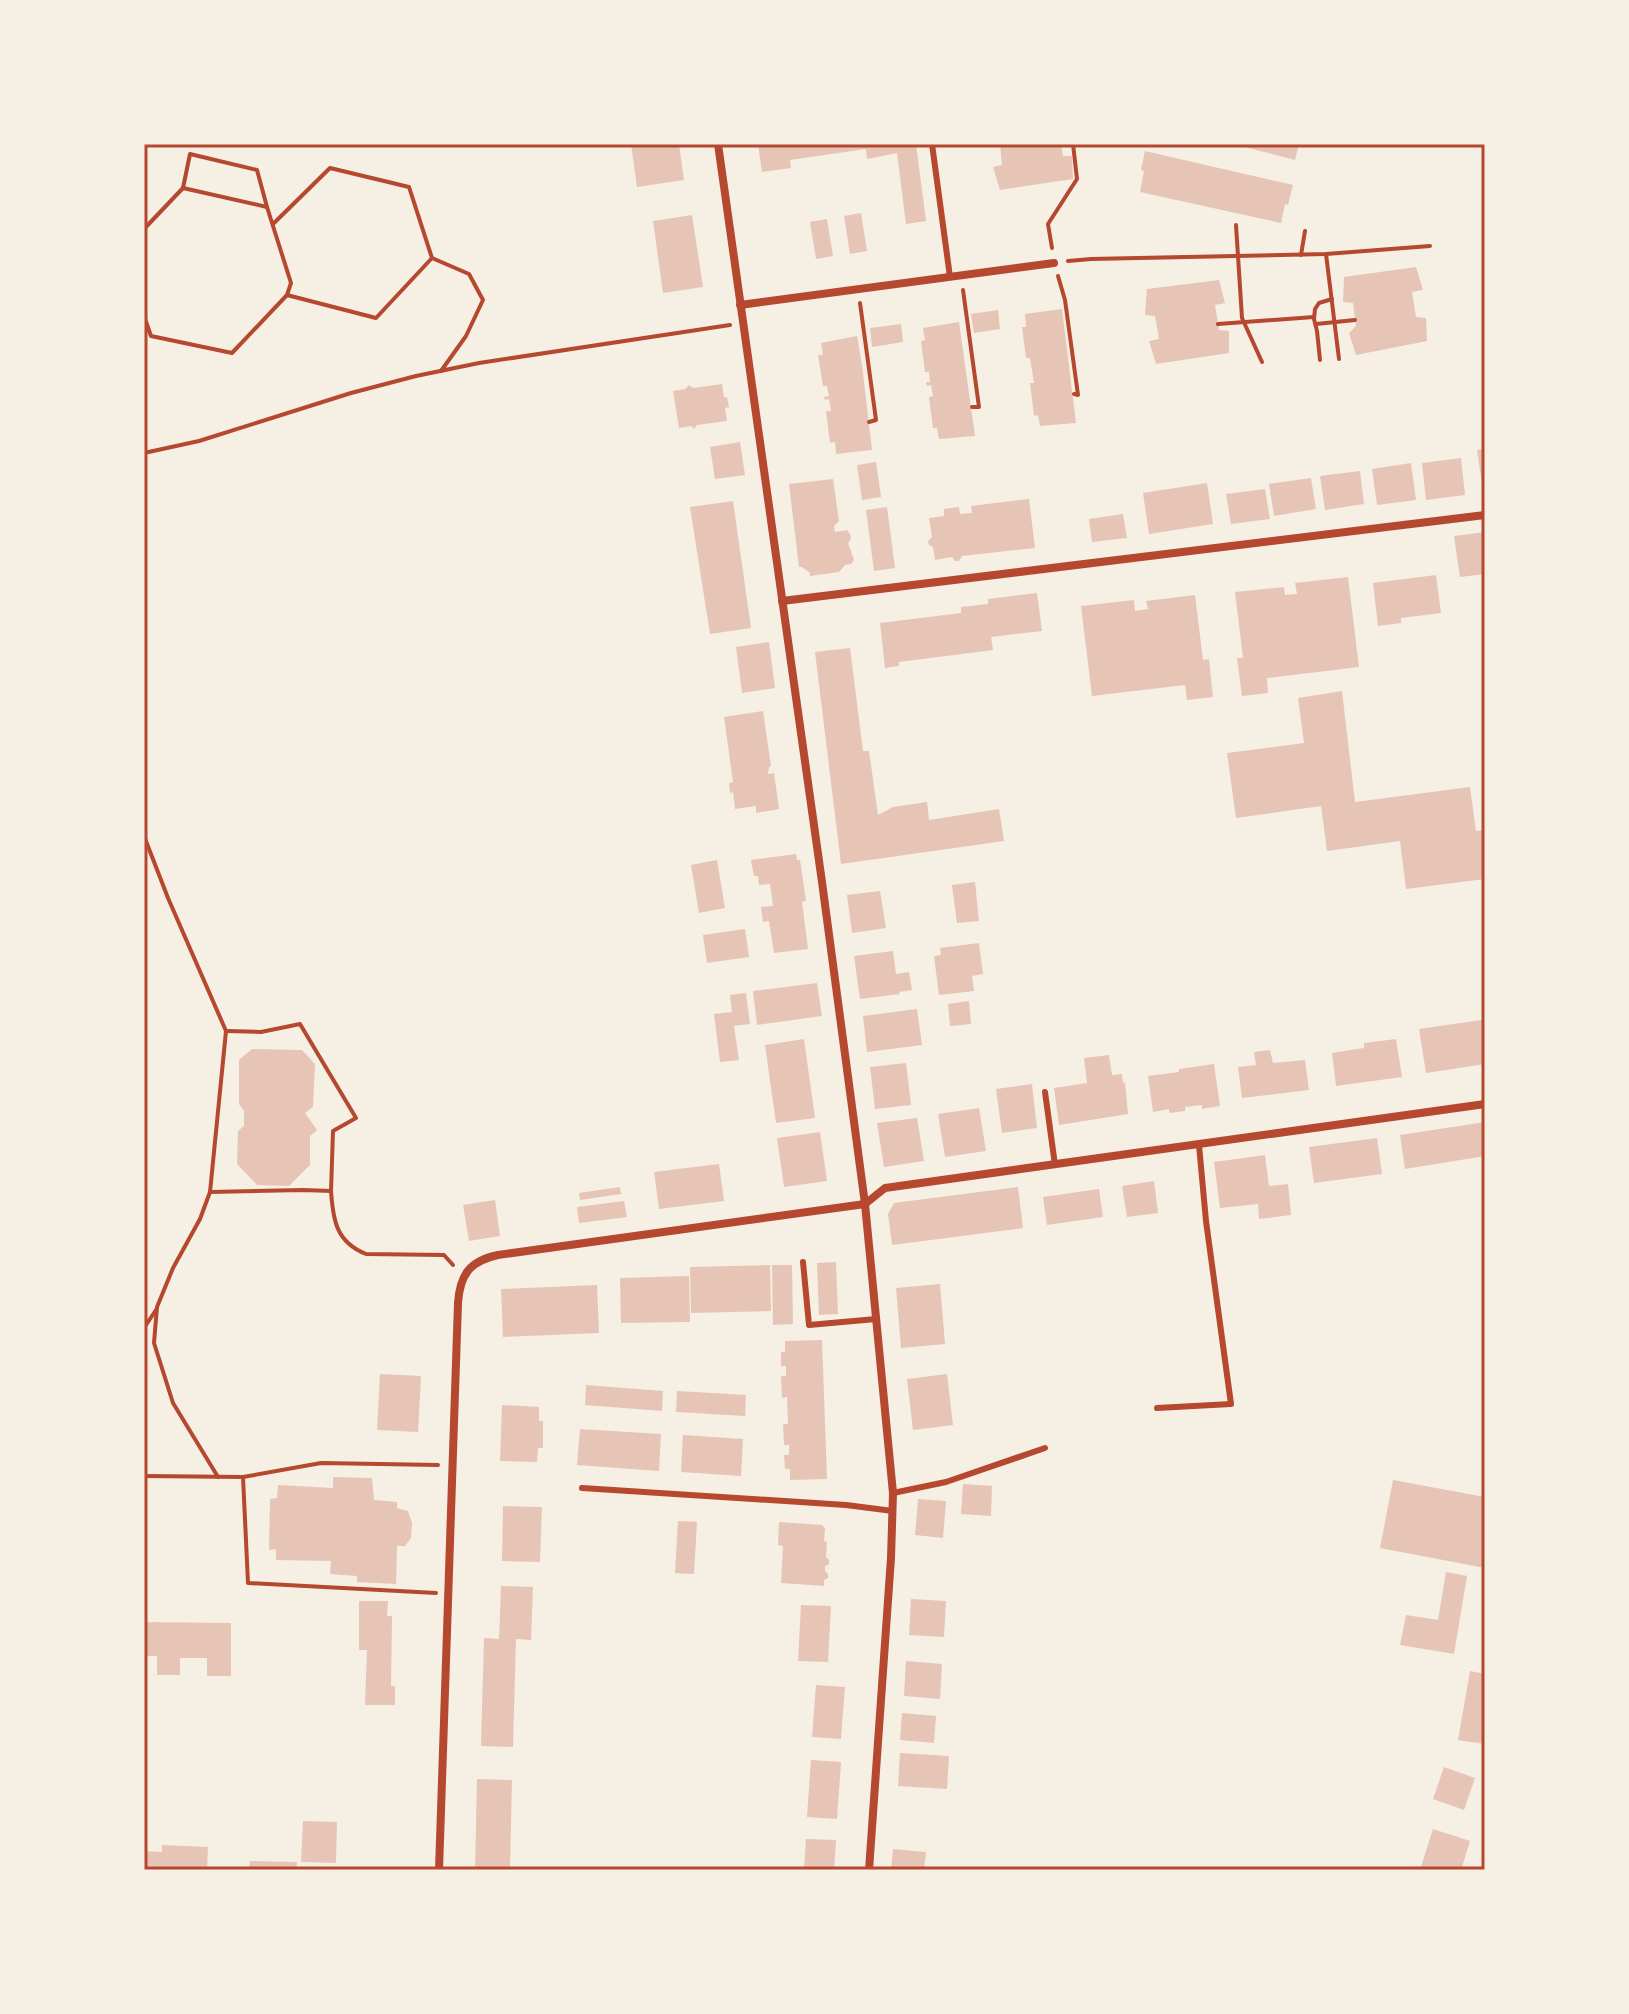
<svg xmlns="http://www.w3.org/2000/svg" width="1629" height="2014" viewBox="0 0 1629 2014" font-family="Bitter,serif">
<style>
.building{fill:#e6c5b7}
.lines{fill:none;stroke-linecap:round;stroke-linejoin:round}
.path{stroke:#b5482f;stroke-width:4}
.service{stroke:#b5482f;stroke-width:6}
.minor{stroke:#b5482f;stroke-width:8}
.neatline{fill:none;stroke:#b5482f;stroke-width:3}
</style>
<rect width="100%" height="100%" fill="#f6efe4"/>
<!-- building -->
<g class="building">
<path d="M631 144H679L684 180 637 187Z"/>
<path d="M758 144H916L926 221 906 224 897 153 867 159 866 149 790 160 791 168 762 172Z"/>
<path d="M1000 144H1061L1063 156H1072L1073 179 1000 190 993 167 1002 165Z"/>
<path d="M1233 144H1299L1295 160Z"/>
<path d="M1145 151 1293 185 1288 205 1285 204 1281 223 1140 192 1144 171 1141 170Z"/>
<path d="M861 213 867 251 850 254 844 216Z"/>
<path d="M692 215 703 287 663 293 653 221Z"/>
<path d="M827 219 833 256 816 259 810 222Z"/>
<path d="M1416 267 1423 290 1412 292 1416 317 1426 318 1427 341 1356 355 1349 333 1356 326 1353 303 1343 302 1344 277Z"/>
<path d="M1219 280 1225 303 1215 305 1219 330 1229 331V353L1156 364 1149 341 1159 339 1155 316 1145 315 1147 289Z"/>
<path d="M1062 309 1076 423 1040 426 1038 415 1034 416 1030 383H1034L1030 358H1026L1022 327H1026L1025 314Z"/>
<path d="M998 310 1000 329 974 333 971 314Z"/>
<path d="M959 322 975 436 939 439 937 428H933L929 397 933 396 931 385 927 386 926 382H930L929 372H925L921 341 925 340 923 328Z"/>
<path d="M901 324 903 342 872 347 870 328Z"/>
<path d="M857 336 862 365 872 450 836 454 835 442 830 443 826 411H831L829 399 825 400 824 397 829 396 827 386H823L818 355H823L821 343Z"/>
<path d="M722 384 724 397H727L729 407 725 408 727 421 697 425 694 429 691 426 679 428 673 391 685 389 689 385 693 388Z"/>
<path d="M740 442 745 475 715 479 710 447Z"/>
<path d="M1485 449V491H1483L1477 450Z"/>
<path d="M1461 458 1465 495 1426 500 1422 463Z"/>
<path d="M876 462 881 497 862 500 857 465Z"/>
<path d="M1411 463 1416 500 1377 505 1372 469Z"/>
<path d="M1360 471 1364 504 1325 510 1320 476Z"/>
<path d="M1311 478 1316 509 1274 516 1269 484Z"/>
<path d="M833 479 839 521 834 526 835 532 847 530 850 534 851 539 848 543 854 560 851 564 845 565 839 572 810 576V573L802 567H799L789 484Z"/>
<path d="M1207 483 1213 524 1149 534 1143 493Z"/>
<path d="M1265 489 1270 519 1231 524 1226 494Z"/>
<path d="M1029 499 1035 548 962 556 959 561H955L952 557 935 560 933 547 929 545 928 541 932 537 929 518 944 516V509L959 507 960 514 972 513 971 506Z"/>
<path d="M733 501 751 628 710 634 690 507Z"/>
<path d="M887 507 895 568 874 571 866 510Z"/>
<path d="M1123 514 1127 538 1092 542 1089 519Z"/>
<path d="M1485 532V574L1460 577 1454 536Z"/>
<path d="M1436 575 1441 613 1401 618V623L1378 626 1373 583Z"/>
<path d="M1348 577 1359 667 1267 678 1268 693 1242 696 1237 658H1243L1235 592 1284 587 1285 595 1297 594 1295 583Z"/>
<path d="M1037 593 1042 631 991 637 993 650 899 662V666L885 668 880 623 961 613V607L988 604V599Z"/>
<path d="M1195 595 1203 660 1209 659 1213 697 1187 700 1185 685 1092 696 1081 606 1134 600 1135 611 1148 609 1146 601Z"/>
<path d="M769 642 775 688 742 693 736 647Z"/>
<path d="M850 648 863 751H869L878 815 893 807 927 802 929 820 999 809 1004 841 841 864 815 652Z"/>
<path d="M1342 691 1355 802 1470 787 1476 831 1485 830V879L1406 889 1400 841 1327 851 1321 806 1236 818 1227 753 1304 743 1298 698Z"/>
<path d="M763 711 771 766 769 767 768 774 774 773 779 809 756 813V806L735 809 733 792 730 793 729 783 733 782 724 717Z"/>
<path d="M796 854 797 860H800L806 901 802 902 808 949 774 953 769 921 763 922 761 907 773 906 770 884 759 885 758 876H754L751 860Z"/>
<path d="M717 860 725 908 699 913 691 865Z"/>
<path d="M975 882 979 921 957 923 952 885Z"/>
<path d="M880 891 886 928 852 933 847 895Z"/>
<path d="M745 929 749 957 707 963 703 935Z"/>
<path d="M979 943 983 974 972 976 974 991 939 995 934 956 941 955 940 948Z"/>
<path d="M893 951 896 974 909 972 912 990 899 992 900 994 860 999 854 956Z"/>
<path d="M817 983 822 1016 757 1025 753 991Z"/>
<path d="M746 993 750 1024 734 1026 739 1060 720 1062 714 1014 732 1012 730 995Z"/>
<path d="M969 1001 971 1024 950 1026 948 1004Z"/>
<path d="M917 1009 922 1045 867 1052 863 1016Z"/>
<path d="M1481 1020H1485V1064L1426 1073 1419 1029Z"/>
<path d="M804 1039 815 1118 776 1123 765 1045Z"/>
<path d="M1396 1039 1402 1077 1336 1086 1332 1053 1364 1048V1043Z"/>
<path d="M252 1049 302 1050 315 1064 313 1107 305 1113 317 1130 310 1136V1165L289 1186 257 1185 237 1164 238 1131 244 1126V1111L239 1104V1060Z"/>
<path d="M1270 1050 1273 1063 1305 1060 1309 1090 1242 1098 1238 1067 1256 1065 1254 1052Z"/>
<path d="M1109 1055 1112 1075 1122 1074 1123 1083 1125 1082 1128 1114 1059 1125 1054 1088 1087 1083 1084 1058Z"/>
<path d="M906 1063 911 1105 875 1109 870 1067Z"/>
<path d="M1214 1064 1220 1106 1202 1109V1105L1185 1107V1111L1169 1113V1109L1153 1112 1148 1076 1179 1072V1069Z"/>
<path d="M1032 1084 1037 1128 1002 1133 996 1089Z"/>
<path d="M979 1108 986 1151 945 1157 938 1114Z"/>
<path d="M917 1118 924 1161 884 1167 877 1123Z"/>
<path d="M1485 1122V1156L1405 1169 1400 1135Z"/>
<path d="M820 1132 827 1181 784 1187 777 1138Z"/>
<path d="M1377 1138 1382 1174 1314 1183 1309 1147Z"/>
<path d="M1265 1155 1269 1186 1288 1184 1291 1215 1259 1219 1258 1204 1220 1208 1214 1162Z"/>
<path d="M719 1164 724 1201 659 1209 654 1172Z"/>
<path d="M1154 1181 1158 1213 1127 1217 1122 1186Z"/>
<path d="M620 1187 621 1194 580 1200 579 1193Z"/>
<path d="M1018 1187 1023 1228 892 1245 888 1214 894 1203Z"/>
<path d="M1099 1189 1103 1217 1047 1225 1043 1197Z"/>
<path d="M495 1200 500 1236 469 1241 463 1205Z"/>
<path d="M624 1201 627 1217 579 1223 577 1207Z"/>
<path d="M836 1262 838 1314 819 1315 817 1263Z"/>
<path d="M770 1265 771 1311 691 1313 690 1267Z"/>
<path d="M772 1265H792L793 1324 773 1325Z"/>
<path d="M689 1276 690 1322 621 1323 620 1278Z"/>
<path d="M940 1284 945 1344 901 1348 896 1288Z"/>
<path d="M597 1285 599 1333 503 1337 501 1289Z"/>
<path d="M822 1340 827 1479 790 1480V1469H785L784 1455H789V1445H784L783 1424H788L787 1397 782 1398 781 1376H786V1366H781V1352H785V1341Z"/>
<path d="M380 1374 421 1376 418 1432 377 1430Z"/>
<path d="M947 1374 953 1425 913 1430 907 1379Z"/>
<path d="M586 1385 663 1391 662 1411 585 1405Z"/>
<path d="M677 1391 746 1395 745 1416 676 1412Z"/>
<path d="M502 1405 539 1407V1421H543V1448H538L537 1462 500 1461Z"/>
<path d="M580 1429 661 1434 659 1471 577 1465Z"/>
<path d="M683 1435 743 1439 741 1476 681 1472Z"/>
<path d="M333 1477 372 1478 374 1500 397 1502V1508L408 1511 412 1523 411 1538 405 1546H397L396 1584 357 1582V1576L330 1574 331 1561 276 1560V1549L269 1550 270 1499 277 1498 278 1485 333 1488Z"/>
<path d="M1393 1480 1485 1497V1568L1380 1548Z"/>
<path d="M963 1484 992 1486 991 1516 961 1514Z"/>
<path d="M918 1499 946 1501 943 1538 915 1535Z"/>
<path d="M503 1506 542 1507 540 1562 502 1561Z"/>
<path d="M678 1521 697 1522 694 1574 675 1573Z"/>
<path d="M779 1522 822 1525 825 1528 824 1541 827 1542 826 1557 829 1560V1564L825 1566V1571L828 1574V1578L824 1580V1586L781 1583 783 1546 778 1545Z"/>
<path d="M1446 1572 1467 1576 1454 1654 1400 1645 1406 1615 1438 1620Z"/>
<path d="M501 1586 533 1587 531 1640 516 1639 513 1747 481 1746 484 1638 499 1639Z"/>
<path d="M911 1599 946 1601 944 1637 909 1635Z"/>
<path d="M359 1601H388L387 1616H392L391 1686H395V1705H365L367 1650H359Z"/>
<path d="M801 1605 831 1606 828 1662 798 1661Z"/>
<path d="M144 1622 231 1623V1676H207V1658H180V1675H157V1656H144Z"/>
<path d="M906 1661 942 1664 940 1699 904 1696Z"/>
<path d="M1470 1671 1485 1674V1744L1458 1740Z"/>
<path d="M816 1685 845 1687 841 1739 812 1737Z"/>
<path d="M902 1713 936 1716 934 1743 900 1740Z"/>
<path d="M900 1753 949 1756 947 1789 898 1786Z"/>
<path d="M811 1760 841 1762 837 1819 807 1817Z"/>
<path d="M1444 1767 1475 1778 1464 1810 1433 1799Z"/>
<path d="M477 1779 512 1780 510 1870H475Z"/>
<path d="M303 1821 337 1822 336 1863 301 1862Z"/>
<path d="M1433 1829 1470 1841 1461 1870H1420Z"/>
<path d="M806 1839 836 1840 834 1870H804Z"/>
<path d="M162 1845 208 1847 207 1870H144V1851L162 1852Z"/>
<path d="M893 1849 926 1852 924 1870H891Z"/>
<path d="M250 1861 297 1862 296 1870H249Z"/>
</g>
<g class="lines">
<!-- path -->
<g class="path">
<path d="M183 188 190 154 257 170 267 207"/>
<path d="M273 224 330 168 409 187 432 258 376 318 287 295"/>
<path d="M1236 225 1242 318 1262 362"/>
<path d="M144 229 183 188 267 207 291 283 287 295 232 353 151 336 144 316"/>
<path d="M1052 248 1048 224 1077 179 1073 144"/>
<path d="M1326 254 1339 359"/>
<path d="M1301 255 1305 231"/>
<path d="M432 258 469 274 483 300 466 336 441 371"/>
<path d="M1068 261 1091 259 1326 254 1430 246"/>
<path d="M1058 276 1065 300 1078 395 1074 394"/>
<path d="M963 290 979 407H972"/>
<path d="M860 303 876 420 869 422"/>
<path d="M1218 324 1314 317"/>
<path d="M1316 324 1355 320"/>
<path d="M1320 360 1317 331 1314 319 1315 309 1319 303 1332 299"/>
<path d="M144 453 199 441 351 393 416 376 479 363 730 325"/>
<path d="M144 836 168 898 226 1031 210 1192 200 1219 173 1268 157 1307 154 1343 173 1403 218 1477"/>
<path d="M331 1191C333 1220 336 1242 366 1254L444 1255 453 1265"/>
<path d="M210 1192 303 1190 331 1191 333 1131 356 1118 300 1024 261 1032 226 1031"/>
<path d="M144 1328 156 1310"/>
<path d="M144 1476 243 1477 248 1583 436 1593"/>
<path d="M243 1477 321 1463 438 1465"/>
</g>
<!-- service -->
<g class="service">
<path d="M932 144 950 277"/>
<path d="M1045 1092 1055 1165"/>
<path d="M803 1262 809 1325 876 1319"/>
<path d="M1157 1408 1231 1404 1206 1221 1199 1145"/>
<path d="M582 1488 846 1505 893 1511"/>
<path d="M893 1493 946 1482 1045 1448"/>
</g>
<!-- minor -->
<g class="minor">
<path d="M718 144 822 882 865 1204 893 1493 891 1558 869 1870"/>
<path d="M740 305 1054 263"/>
<path d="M782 601 1485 515"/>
<path d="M439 1870 458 1303C460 1274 470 1261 498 1255L865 1204 885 1188 1485 1104"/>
</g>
</g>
<!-- border -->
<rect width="1629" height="2014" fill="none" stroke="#f6efe4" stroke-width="292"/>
<rect x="146" y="146" width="1337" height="1722" class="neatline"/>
</svg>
